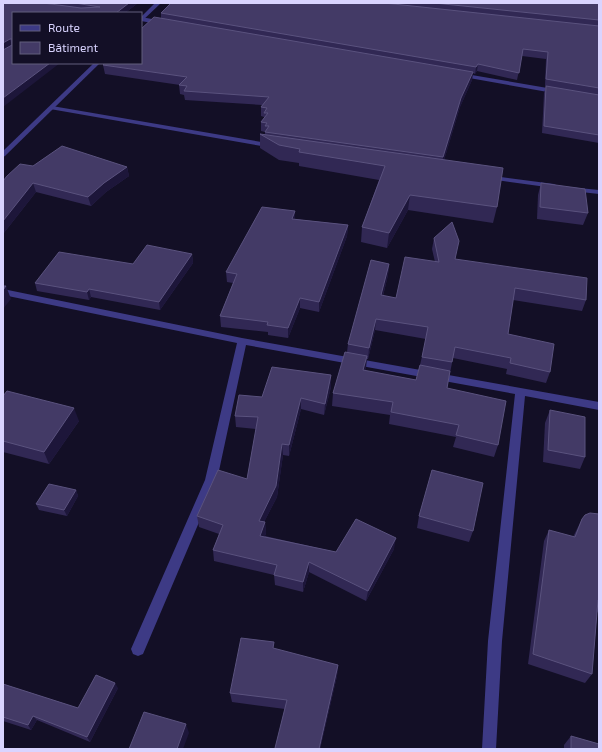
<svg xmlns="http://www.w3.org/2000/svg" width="602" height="752" viewBox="0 0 602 752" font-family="'Exo 2',sans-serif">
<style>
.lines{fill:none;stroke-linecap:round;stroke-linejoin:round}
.minor{fill:#3d3a85;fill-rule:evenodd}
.tertiary{fill:#3d3a85;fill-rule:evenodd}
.wall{fill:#312854;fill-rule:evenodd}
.shaded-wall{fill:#1d163a}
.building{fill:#433a66;stroke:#5a527e}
</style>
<rect width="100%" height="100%" fill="#130f26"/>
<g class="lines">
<!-- minor -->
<g class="minor">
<path d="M141 17 163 21 166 23 163 25 141 21Z"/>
<path d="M460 73 559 90 562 92 559 94 458 76 457 75Z"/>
<path d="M52 106 273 144 276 146 273 148 50 109V107Z"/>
<path d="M486 175 554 184 558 186 554 188 489 179 485 177Z"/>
<path d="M569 187 599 190V194L572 191 568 189Z"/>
<path d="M3 289 242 338 599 402V410L525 396 502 641 496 749H482L488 641 515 394 246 345 217 480 143 654 138 656 133 654 131 649 205 480 237 343 3 295Z"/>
</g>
<!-- tertiary -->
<g class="tertiary">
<path d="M155 3H161L141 22V17Z"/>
<path d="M94 63H100L5 156 3 157V151Z"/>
</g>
</g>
<!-- wall -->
<g class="wall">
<path d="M3 3H138L125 13 13 63Z"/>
<path d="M171 3H599V143L542 133 544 93 546 86H545L546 59 522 56 517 80 477 71 475 74 473 73 472 80 460 107 444 160 497 207 493 223 408 210 387 248 361 242 362 227 379 180 299 166V163L279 160 260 148V134H265V132L261 131V122L264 118V117L261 116V107L262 105 185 100 184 95 180 94 179 85H180L105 74 103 65 161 18V13Z"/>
<path d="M33 166 127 167 129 176 106 192 91 206 36 192 3 234Z"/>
<path d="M541 183 588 213 583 225 537 219 538 195Z"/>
<path d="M295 211V219L348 225 347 236 319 312 300 308 288 338 268 335V332L221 327 220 316 233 283 227 282 226 272Z"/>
<path d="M434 238 455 259 586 300 582 311 513 300 508 334 550 372 546 383 506 374 507 369 453 358 447 388 498 445 494 457 453 447 456 437 389 424 390 415 332 406 333 393 347 352 348 344 389 264 388 275 383 296 396 298 435 262 432 249ZM375 330 426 339 420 365 416 380 365 371 367 359H368Z"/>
<path d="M192 254 193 263 160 310 91 297 89 300 37 291 35 283 133 264Z"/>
<path d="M331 375V387L324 415 301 409 289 456 283 455 277 497 264 522H265L266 533 265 536 336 552 394 549 366 601 309 572 303 592 275 585 274 575 214 561 213 550 219 534 199 527 197 516 247 479 256 429 236 427 235 416 262 397Z"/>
<path d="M3 396 79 421 49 464 3 452Z"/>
<path d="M550 410 585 457 580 469 543 462 545 423Z"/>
<path d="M76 490 78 496 67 516 39 510 36 504Z"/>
<path d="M599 514V610L597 613V612L592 674 585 683 528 664 544 541 549 530 573 537 582 519Z"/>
<path d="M419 516 473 531 469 542 417 528Z"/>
<path d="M274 649 338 665 337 676 320 749H275L285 709 232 702 230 693Z"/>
<path d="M3 684 78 708 118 688 90 742 37 720 31 730 3 721Z"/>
<path d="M571 736 599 749H564V745Z"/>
</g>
<!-- shaded-wall -->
<g class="shaded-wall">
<path d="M129 3H138L125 13H116Z"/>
<path d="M10 39 12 46 3 51V43Z"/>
<path d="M50 63H60L3 107V98Z"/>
<path d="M478 64 477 71 475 74 476 67Z"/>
<path d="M473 72 472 80 460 107 442 167 443 157 461 98Z"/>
<path d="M127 167 129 176 106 192 91 206 88 197 104 183Z"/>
<path d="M33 183 36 192 3 234V221Z"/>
<path d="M410 195 408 210 387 248 389 233Z"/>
<path d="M295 211V221L292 219Z"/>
<path d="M348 225 347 236 319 312V302Z"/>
<path d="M192 254 193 263 160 310 159 302Z"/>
<path d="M389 264 388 275 380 307 381 295Z"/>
<path d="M6 286 11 299 3 309V290Z"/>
<path d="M89 289 91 297 89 300 87 292Z"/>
<path d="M300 298V308L288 338V328Z"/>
<path d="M376 319 375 330 368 359 369 348Z"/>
<path d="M367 356 366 368 362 383 363 370Z"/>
<path d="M331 375V387L324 415 325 404Z"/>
<path d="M301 398V409L289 456V445Z"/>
<path d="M74 408 79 421 49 464 44 452Z"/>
<path d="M282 444 283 455 277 497 259 532V521Z"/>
<path d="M76 490 78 496 67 516 64 510Z"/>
<path d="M265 522 266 533 261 546 260 536Z"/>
<path d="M396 538 394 549 366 601 368 591Z"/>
<path d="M309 562V572L303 592V582Z"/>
<path d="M338 665 337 676 320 749H319Z"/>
<path d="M115 683 118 688 90 742 87 737Z"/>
<path d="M33 716 37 720 31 730 28 725Z"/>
<path d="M186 724 189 733 183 749H177Z"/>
</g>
<!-- building -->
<g class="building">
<path d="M3 3H43L81 8 100 7 75 3H129L116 13H13V63H50L3 98V50L12 45V39H10L3 43Z"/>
<path d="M171 3H384L599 26V88L546 79 548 52 523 49 519 73 478 64 476 67 161 13Z"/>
<path d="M434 3H599V20Z"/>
<path d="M154 17 473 72 461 98 443 157 265 132 269 126H265L267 123 261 122 268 113H264L267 108 261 107 269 97 184 91 187 86 179 85 187 77 103 65 105 63H141V29Z"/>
<path d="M546 86 599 95V135L544 126Z"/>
<path d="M260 134 503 168 497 207 410 195 389 233 362 227 385 166 299 152 300 149 279 145Z"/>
<path d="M62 146 127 167 104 183 88 197 33 183 3 221V181L7 176 20 164 33 166Z"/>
<path d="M541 183 585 189 588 213 540 207Z"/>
<path d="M262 207 295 211 292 219 348 225 319 302 300 298 288 328 267 325 268 322 220 316 237 274 226 272Z"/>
<path d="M452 222 459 241 455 259 587 278 586 300 515 288 508 334 554 344 550 372 510 363 511 358 455 347 452 362 422 357 428 327 376 319 369 348 348 344 371 260 389 264 381 295 396 298 405 257 439 262 434 238Z"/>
<path d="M147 245 192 254 159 302 89 289 87 292 35 283 59 252 133 264Z"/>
<path d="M3 286H6L3 290Z"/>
<path d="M345 352 367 356 363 370 416 380 420 365 450 371 447 388 506 401 498 445 456 435 459 425 391 412 393 402 333 393Z"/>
<path d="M272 367 331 375 325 404 301 398 289 445 282 444 276 486 259 521 265 522 260 536 336 552 356 519 396 538 368 591 309 562 303 582 274 575 277 565 213 550 223 525 197 516 218 470 247 479 258 417 235 416 239 395 262 397Z"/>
<path d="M7 391 74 408 44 452 3 441V396Z"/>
<path d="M550 410 585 417V457L548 450Z"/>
<path d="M432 470 483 483 473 531 419 516Z"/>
<path d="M49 484 76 490 64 510 36 504Z"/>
<path d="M590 513 599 514V601L598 600 592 674 533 654 549 530 575 537 582 519 585 515Z"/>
<path d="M241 638 274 642 273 648 338 665 319 749H277L275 748 287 700 230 693Z"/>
<path d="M96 675 115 683 87 737 33 716 28 725 3 717V684L78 708Z"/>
<path d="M144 712 186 724 177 749H129Z"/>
<path d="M571 736 599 744V749H571Z"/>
</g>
<!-- border -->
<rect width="602" height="752" fill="none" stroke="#d9d4ff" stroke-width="8"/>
<!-- legend -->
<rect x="12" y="12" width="130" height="52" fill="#130f26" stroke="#625e7d"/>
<rect x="20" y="25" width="20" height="6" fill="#3d3a85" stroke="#625e7d"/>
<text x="48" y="32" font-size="12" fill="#d9d4ff">Route</text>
<rect x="20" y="42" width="20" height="12" fill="#433a66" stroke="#625e7d"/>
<text x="48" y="52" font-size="12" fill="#d9d4ff">Bâtiment</text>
</svg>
